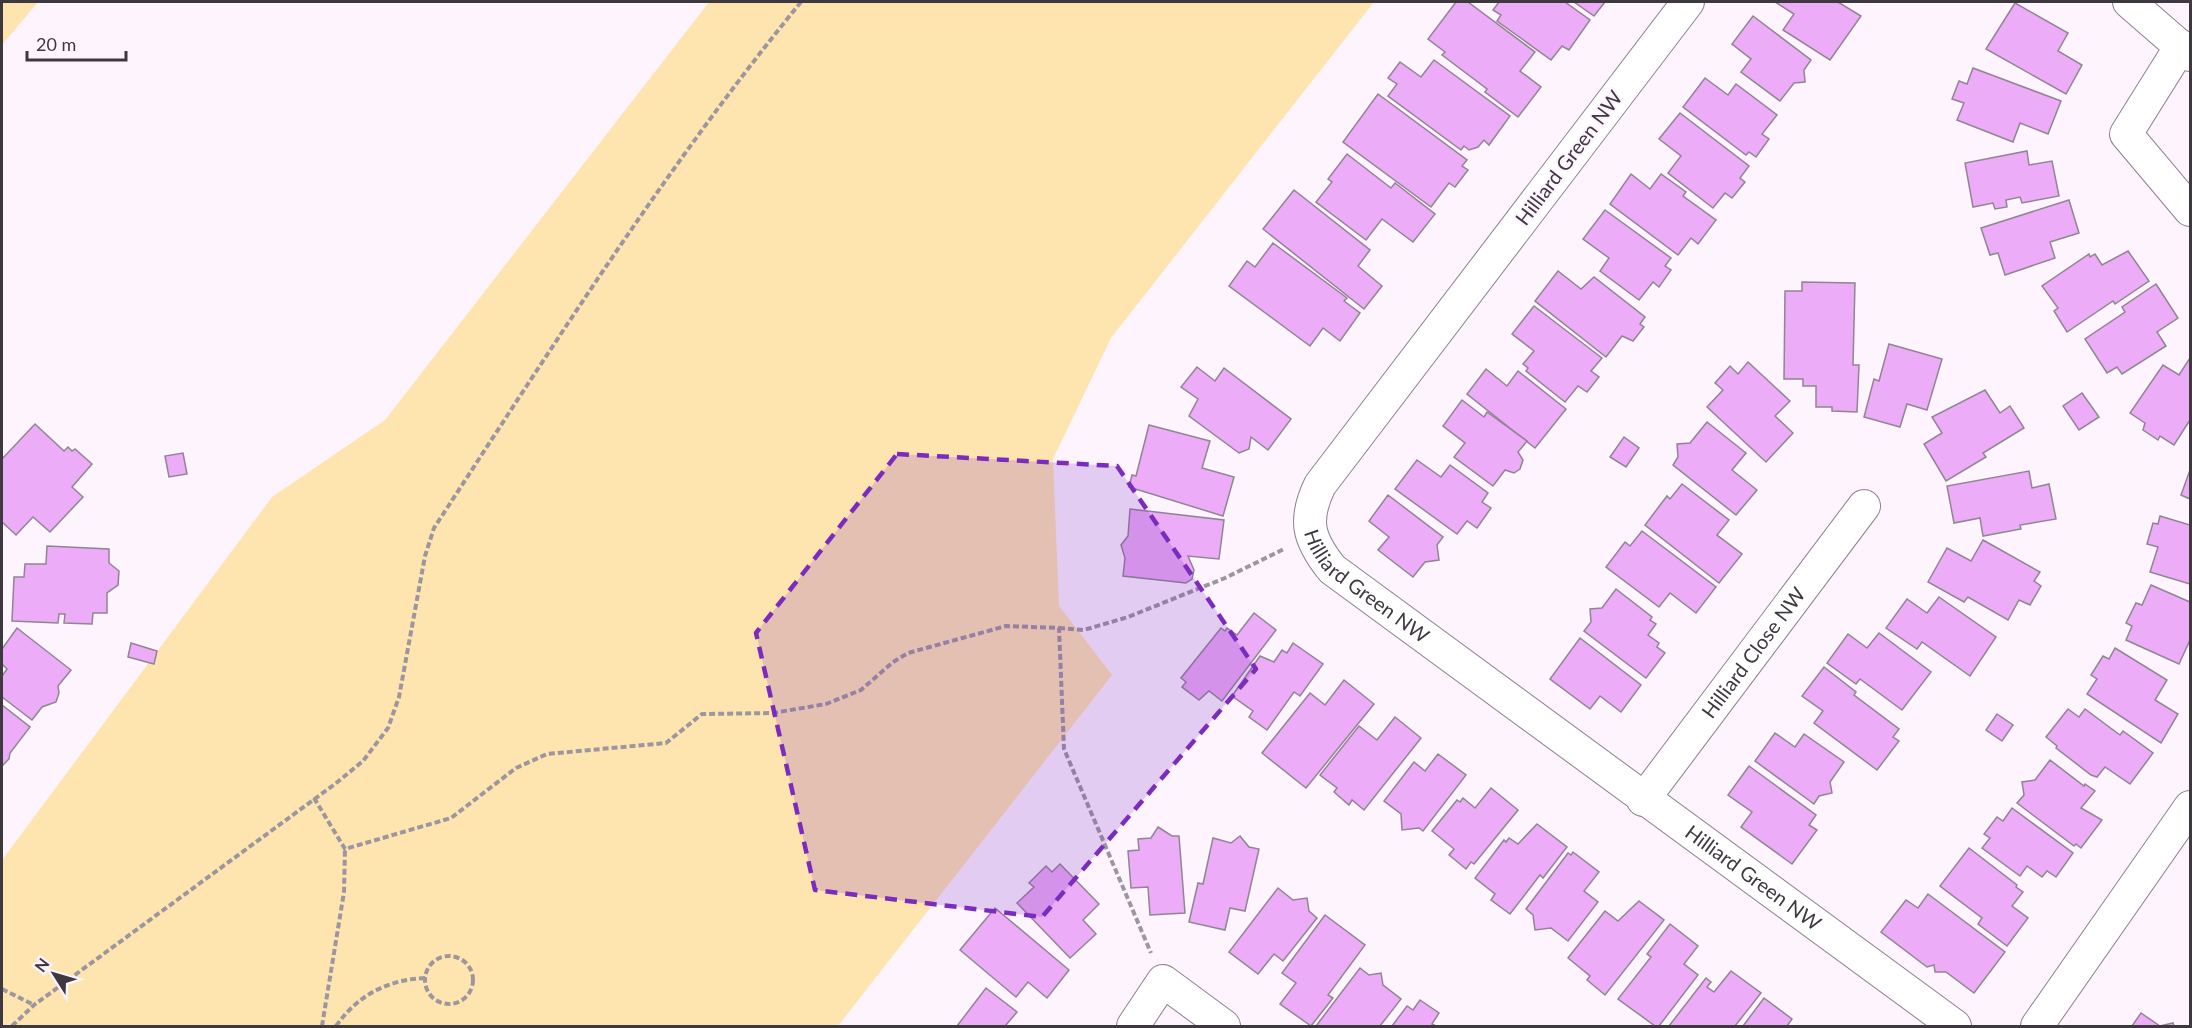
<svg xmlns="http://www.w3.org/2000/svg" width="2192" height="1028" viewBox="0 0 2192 1028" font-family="Lato,sans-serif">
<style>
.green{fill:#fee5b0}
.building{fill:#ecacf7;stroke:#918493;stroke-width:1.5}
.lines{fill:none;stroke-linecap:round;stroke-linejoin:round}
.minor-casing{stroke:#8d808f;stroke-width:34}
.path{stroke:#9d969e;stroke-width:4;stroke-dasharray:6 3;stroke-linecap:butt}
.minor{stroke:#fff;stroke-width:32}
.marked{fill:#7b2cbf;fill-opacity:0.2;stroke:#7b2cbf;stroke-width:4.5;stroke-dasharray:12 8;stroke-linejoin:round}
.labels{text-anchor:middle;stroke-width:4.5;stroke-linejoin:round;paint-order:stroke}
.street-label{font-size:20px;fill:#3e393f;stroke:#fdf4fe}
</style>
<rect width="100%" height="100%" fill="#fdf4fe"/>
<!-- green -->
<g class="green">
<path d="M2 2H38L2 45Z"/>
<path d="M709 2H1374L1111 338 1053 459 1059 606 1112 675 838 1026H2V860L272 497 385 420Z"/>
</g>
<!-- building -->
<g class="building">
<path d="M1456 2H1468L1535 52 1520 71 1541 87 1518 117 1485 92 1487 89 1442 55 1445 52 1428 39Z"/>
<path d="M1499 2H1565L1590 20 1569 50 1562 46 1551 60 1497 21 1501 15 1493 10Z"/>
<path d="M1574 2H1605L1594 16Z"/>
<path d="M1775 2H1838L1861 16 1830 60 1783 30 1794 14Z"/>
<path d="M2015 3 2068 33 2058 51 2082 65 2066 94 1986 49Z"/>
<path d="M1753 16 1811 60 1804 70 1805 82 1794 83 1780 101 1741 72 1751 59 1732 44Z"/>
<path d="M1434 60 1510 116 1489 145 1484 140 1478 147 1469 150 1464 146 1461 150 1388 96 1397 84 1388 78 1400 62 1421 77Z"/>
<path d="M1973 68 2061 101 2048 134 2020 123 2013 142 1957 120 1964 103 1952 99 1959 81 1967 84Z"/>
<path d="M1705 78 1728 95 1736 84 1777 115 1762 134 1769 139 1756 157 1749 152 1746 155 1683 107Z"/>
<path d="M1378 94 1467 160 1462 166 1468 170 1455 187 1449 183 1431 207 1343 142Z"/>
<path d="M1680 113 1749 166 1740 178 1745 182 1732 198 1725 193 1713 208 1668 173 1681 156 1659 139Z"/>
<path d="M2027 151 2029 165 2052 161 2059 196 2022 203 2020 197 2006 200 2007 207 1995 209 1993 203 1973 207 1965 163Z"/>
<path d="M1347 154 1391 188 1395 183 1435 214 1413 242 1382 219 1366 240 1316 202 1332 182 1328 179Z"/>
<path d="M1631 174 1650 189 1661 174 1686 192 1683 196 1716 220 1698 244 1691 238 1678 255 1610 204Z"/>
<path d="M1294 190 1370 250 1358 266 1382 286 1364 309 1263 229Z"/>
<path d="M2069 200 2079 233 2050 242 2055 258 2005 275 1998 253 1990 255 1981 228Z"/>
<path d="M1605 210 1671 258 1665 266 1671 270 1659 287 1653 282 1639 300 1600 271 1609 258 1583 239Z"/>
<path d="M1273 243 1347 298 1344 301 1360 313 1340 341 1323 328 1310 346 1229 286 1247 261 1255 267Z"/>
<path d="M2128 251 2149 281 2115 304 2113 301 2067 332 2054 311 2058 308 2042 286 2089 254 2090 257 2095 254 2102 265Z"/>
<path d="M1558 271 1581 289 1594 277 1645 317 1640 324 1644 327 1633 341 1622 336 1606 357 1535 301Z"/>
<path d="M1802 282 1855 283 1853 365H1859L1857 412 1832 411V407H1816V386H1803V379H1784L1785 291H1802Z"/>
<path d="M2156 284 2178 318 2157 332 2166 346 2122 374 2117 367 2107 373 2085 339 2125 312 2122 307Z"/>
<path d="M1534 306 1602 358 1591 371 1599 377 1587 392 1578 386 1565 402 1526 371 1528 368 1523 364 1534 351 1512 334Z"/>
<path d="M1889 344 1942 359 1927 410 1907 404 1900 427 1864 417 1874 379 1879 381Z"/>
<path d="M2190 358V420L2174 445 2160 436 2158 440 2143 430 2145 423 2130 413 2163 365 2179 375Z"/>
<path d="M1748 362 1790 401 1775 416 1793 433 1766 462 1707 407 1723 390 1715 383 1730 366 1738 374Z"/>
<path d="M1197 367 1215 381 1224 368 1291 419 1268 450 1251 437 1249 449 1239 453 1189 416 1198 399 1181 387Z"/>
<path d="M1486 369 1507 386 1518 371 1566 409 1535 448 1467 394Z"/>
<path d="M1985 390 2000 413 2010 406 2024 428 1983 453 1986 457 1946 481 1924 444 1942 433 1932 417Z"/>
<path d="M2082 393 2099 417 2079 430 2063 406Z"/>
<path d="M1462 400 1484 417 1487 412 1527 441 1518 452 1523 460 1520 469 1514 473 1505 470 1493 486 1454 457 1465 443 1443 426Z"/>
<path d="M1707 422 1746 453 1732 470 1757 490 1736 515 1673 465 1678 457 1677 444 1690 443Z"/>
<path d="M35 424 64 451 68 447 72 451 75 449 92 464 72 487 83 497 50 532 33 517 16 535 2 522V459Z"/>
<path d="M1149 425 1210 441 1202 468 1234 477 1223 516 1129 487 1132 475 1136 476Z"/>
<path d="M1624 437 1639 448 1626 467 1610 457Z"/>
<path d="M183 453 187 474 169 477 165 456Z"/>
<path d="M1417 460 1441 477 1450 465 1488 493 1482 502 1491 508 1477 528 1467 521 1457 534 1395 489Z"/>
<path d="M2190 470V499L2181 495Z"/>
<path d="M2029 471 2032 488 2049 484 2056 519 2020 525 2021 529 1983 536 1980 518 1954 523 1947 486Z"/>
<path d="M1682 484 1729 520 1717 535 1742 554 1719 583 1645 525 1667 496 1670 499Z"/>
<path d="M1388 495 1443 537 1437 545 1439 560 1425 562 1413 577 1378 550 1389 537 1369 521Z"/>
<path d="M1130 509 1224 520 1219 559 1188 556 1194 570 1192 579 1186 583 1123 576 1125 558 1121 545 1128 536Z"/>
<path d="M2160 516 2190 525V584L2150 572 2158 547 2147 544 2153 523 2158 524Z"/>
<path d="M1642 531 1716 587 1696 613 1670 593 1659 607 1606 567 1625 542 1630 546Z"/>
<path d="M1983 540 2040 572 2034 581 2041 586 2030 605 2019 600 2008 620 1968 597 1964 602 1928 582 1947 548 1971 561Z"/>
<path d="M47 546 109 549V563L119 571 118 585 107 593V613H93L92 624 64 623 65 614H59L58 623 12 621 14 577H24L25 564H46Z"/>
<path d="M2151 585 2190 602V640L2179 664 2126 640 2132 626 2126 623 2136 603 2142 605Z"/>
<path d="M1616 589 1652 617 1650 620 1656 624 1648 635 1659 643 1657 647 1665 653 1646 678 1584 631 1591 622 1590 609 1602 608Z"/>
<path d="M1939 597 1996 637 1970 676 1922 642 1917 649 1886 628 1907 599 1927 613Z"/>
<path d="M1254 613 1276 630 1222 701 1209 691 1199 700 1182 687 1186 682 1181 678 1221 628 1225 631 1227 628 1237 635Z"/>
<path d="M17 628 71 670 58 686 59 693 56 702 42 707 32 720 2 697V676L7 669 2 664V649Z"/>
<path d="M1879 633 1931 672 1902 710 1860 679 1856 684 1827 663 1848 634 1867 648Z"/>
<path d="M1580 638 1641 685 1621 712 1600 696 1590 709 1550 679Z"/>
<path d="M131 643 157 651 154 664 128 657Z"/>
<path d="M1293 643 1323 664 1300 696 1294 692 1267 730 1249 717 1253 711 1232 696 1260 656 1274 662 1282 650 1287 653Z"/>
<path d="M2115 648 2167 680 2155 700 2178 714 2161 743 2087 694 2097 679 2091 675 2103 656 2109 659Z"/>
<path d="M1824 667 1856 692 1854 695 1899 729 1893 737 1899 741 1877 770 1814 723 1823 711 1802 696Z"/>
<path d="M1344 680 1374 704 1306 788 1262 753 1310 693 1325 705Z"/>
<path d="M2 705 30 727 10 753 9 759 2 766Z"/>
<path d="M2068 709 2079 717 2085 709 2120 735 2123 731 2153 753 2130 784 2105 767 2097 777 2091 775 2056 748 2057 746 2046 737Z"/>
<path d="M1997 714 2013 725 2002 741 1986 730Z"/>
<path d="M1395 717 1421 738 1364 810 1352 800 1349 805 1334 792 1337 788 1320 775 1359 726 1377 740Z"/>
<path d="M1775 733 1795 747 1804 734 1844 762 1830 782 1832 793 1819 796 1814 804 1755 761Z"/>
<path d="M1438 754 1466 775 1423 831 1419 828 1402 830 1401 814 1384 801 1414 762 1425 771Z"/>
<path d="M2050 760 2084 786 2085 784 2095 791 2081 808 2102 820 2081 848 2076 844 2074 846 2017 803 2024 795 2022 782 2035 780Z"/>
<path d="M1749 766 1816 815 1809 825 1817 830 1792 864 1741 827 1752 812 1728 795Z"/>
<path d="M1491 788 1518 810 1474 864 1471 862 1466 869 1449 855 1454 849 1432 831 1457 800 1460 802 1463 798 1475 808Z"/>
<path d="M2012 808 2073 853 2056 877 2047 871 2042 877 2027 866 2020 876 1982 848 1990 838 1984 834 1997 817 2003 821Z"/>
<path d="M1537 824 1567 847 1543 878 1540 875 1510 914 1491 900 1495 894 1475 878 1504 840 1506 842 1509 838 1518 844Z"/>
<path d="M1158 827 1172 836H1179L1185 913 1150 915 1148 887 1131 888 1128 851 1139 850 1138 839 1151 838Z"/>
<path d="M1240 836 1249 847 1259 849 1245 911 1230 908 1225 930 1189 922 1198 883 1203 884 1213 838 1231 843Z"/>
<path d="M1969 848 2017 885 2016 887 2023 892 2012 906 2028 918 2007 946 1978 924 1982 918 1940 886Z"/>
<path d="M1573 852 1599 872 1584 891 1598 902 1568 941 1551 928 1535 930 1533 915 1526 909 1568 853 1571 855Z"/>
<path d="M1060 864 1099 904 1083 920 1096 934 1070 958 1017 903 1034 887 1029 883 1046 866 1052 872Z"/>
<path d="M1278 888 1293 900 1307 898 1309 911 1317 918 1283 961 1274 954 1258 974 1229 952Z"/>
<path d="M1928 894 2005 952 1974 993 1946 972H1935L1934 965 1927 967 1881 932 1906 900 1918 908Z"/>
<path d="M1639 901 1664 920 1605 995 1587 980 1590 976 1568 958 1605 911 1618 921Z"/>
<path d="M995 908 1069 970 1047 998 1028 982 1016 997 960 950Z"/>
<path d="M1325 915 1365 945 1328 995 1333 998 1311 1026 1280 1004 1296 983 1282 973Z"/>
<path d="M1670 924 1698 946 1684 964 1698 975 1659 1026H1655L1618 999 1651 957 1647 954Z"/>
<path d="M1360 968 1369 975 1381 973 1383 985 1401 999 1380 1026H1316Z"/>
<path d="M1731 971 1761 993 1735 1026H1669L1706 978 1711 982 1707 987 1714 992Z"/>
<path d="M986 988 1017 1012 1006 1025 1008 1026H957Z"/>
<path d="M1764 998 1792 1019 1787 1026H1743Z"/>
<path d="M1420 1000 1439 1013 1432 1024 1436 1026H1392L1407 1006 1413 1010Z"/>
<path d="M2141 1013 2160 1026 2173 1023 2174 1026H2132Z"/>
</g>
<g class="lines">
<!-- minor casing -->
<g class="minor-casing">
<g id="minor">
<path id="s1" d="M1688 2 1320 485C1303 520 1308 539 1332 569L1955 1026"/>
<path d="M2129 2 2190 55"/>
<path d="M2181 46 2126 134 2190 210"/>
<path id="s2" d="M1643 800 1864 506"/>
<path d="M1133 1026 1163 981 1224 1026"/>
<path d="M2037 1026 2190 807"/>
</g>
</g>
<!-- path -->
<g class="path">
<path d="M1059 628 1084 630 1128 617 1225 578 1284 549"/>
<path d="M314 798 345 849 451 818 516 768 547 754 666 743 702 714 773 713 826 704 861 690 893 662 908 653 1006 626 1059 628 1064 749 1151 953"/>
<circle cx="449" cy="980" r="24"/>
<path d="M2 989 34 1005"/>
<path d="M12 1026 34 1005 335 784 363 761 388 728 399 697 425 556 434 528C551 349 665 168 801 2"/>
<path d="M322 1026 344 892 345 849"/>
<path d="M336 1026C358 995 387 980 425 978"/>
</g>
<!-- minor -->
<use href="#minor" class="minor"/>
</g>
<!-- marked area -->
<path class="marked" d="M897 454 1117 466 1256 669 1042 917 815 890 756 633Z"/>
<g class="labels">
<!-- street labels -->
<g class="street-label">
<text transform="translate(1569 158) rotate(-53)" y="7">Hilliard Green NW</text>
<text dy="7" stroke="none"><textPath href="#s1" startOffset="735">Hilliard Green NW</textPath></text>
<text dy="7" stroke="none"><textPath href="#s2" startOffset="184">Hilliard Close NW</textPath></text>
<text dy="7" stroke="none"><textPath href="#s1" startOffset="1221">Hilliard Green NW</textPath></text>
</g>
</g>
<!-- border -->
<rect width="2192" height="1028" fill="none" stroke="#3e393f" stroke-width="6"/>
<!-- north arrow -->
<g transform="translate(54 974) rotate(307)" stroke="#fdf4fe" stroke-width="4.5" paint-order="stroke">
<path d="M0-4.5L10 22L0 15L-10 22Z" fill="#3e393f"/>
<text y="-9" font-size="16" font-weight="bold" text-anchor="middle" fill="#3e393f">N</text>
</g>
<!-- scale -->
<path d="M27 51v9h99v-9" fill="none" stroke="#3e393f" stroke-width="3"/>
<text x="36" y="51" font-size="18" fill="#3e393f" stroke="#fdf4fe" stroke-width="4.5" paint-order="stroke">20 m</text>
</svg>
